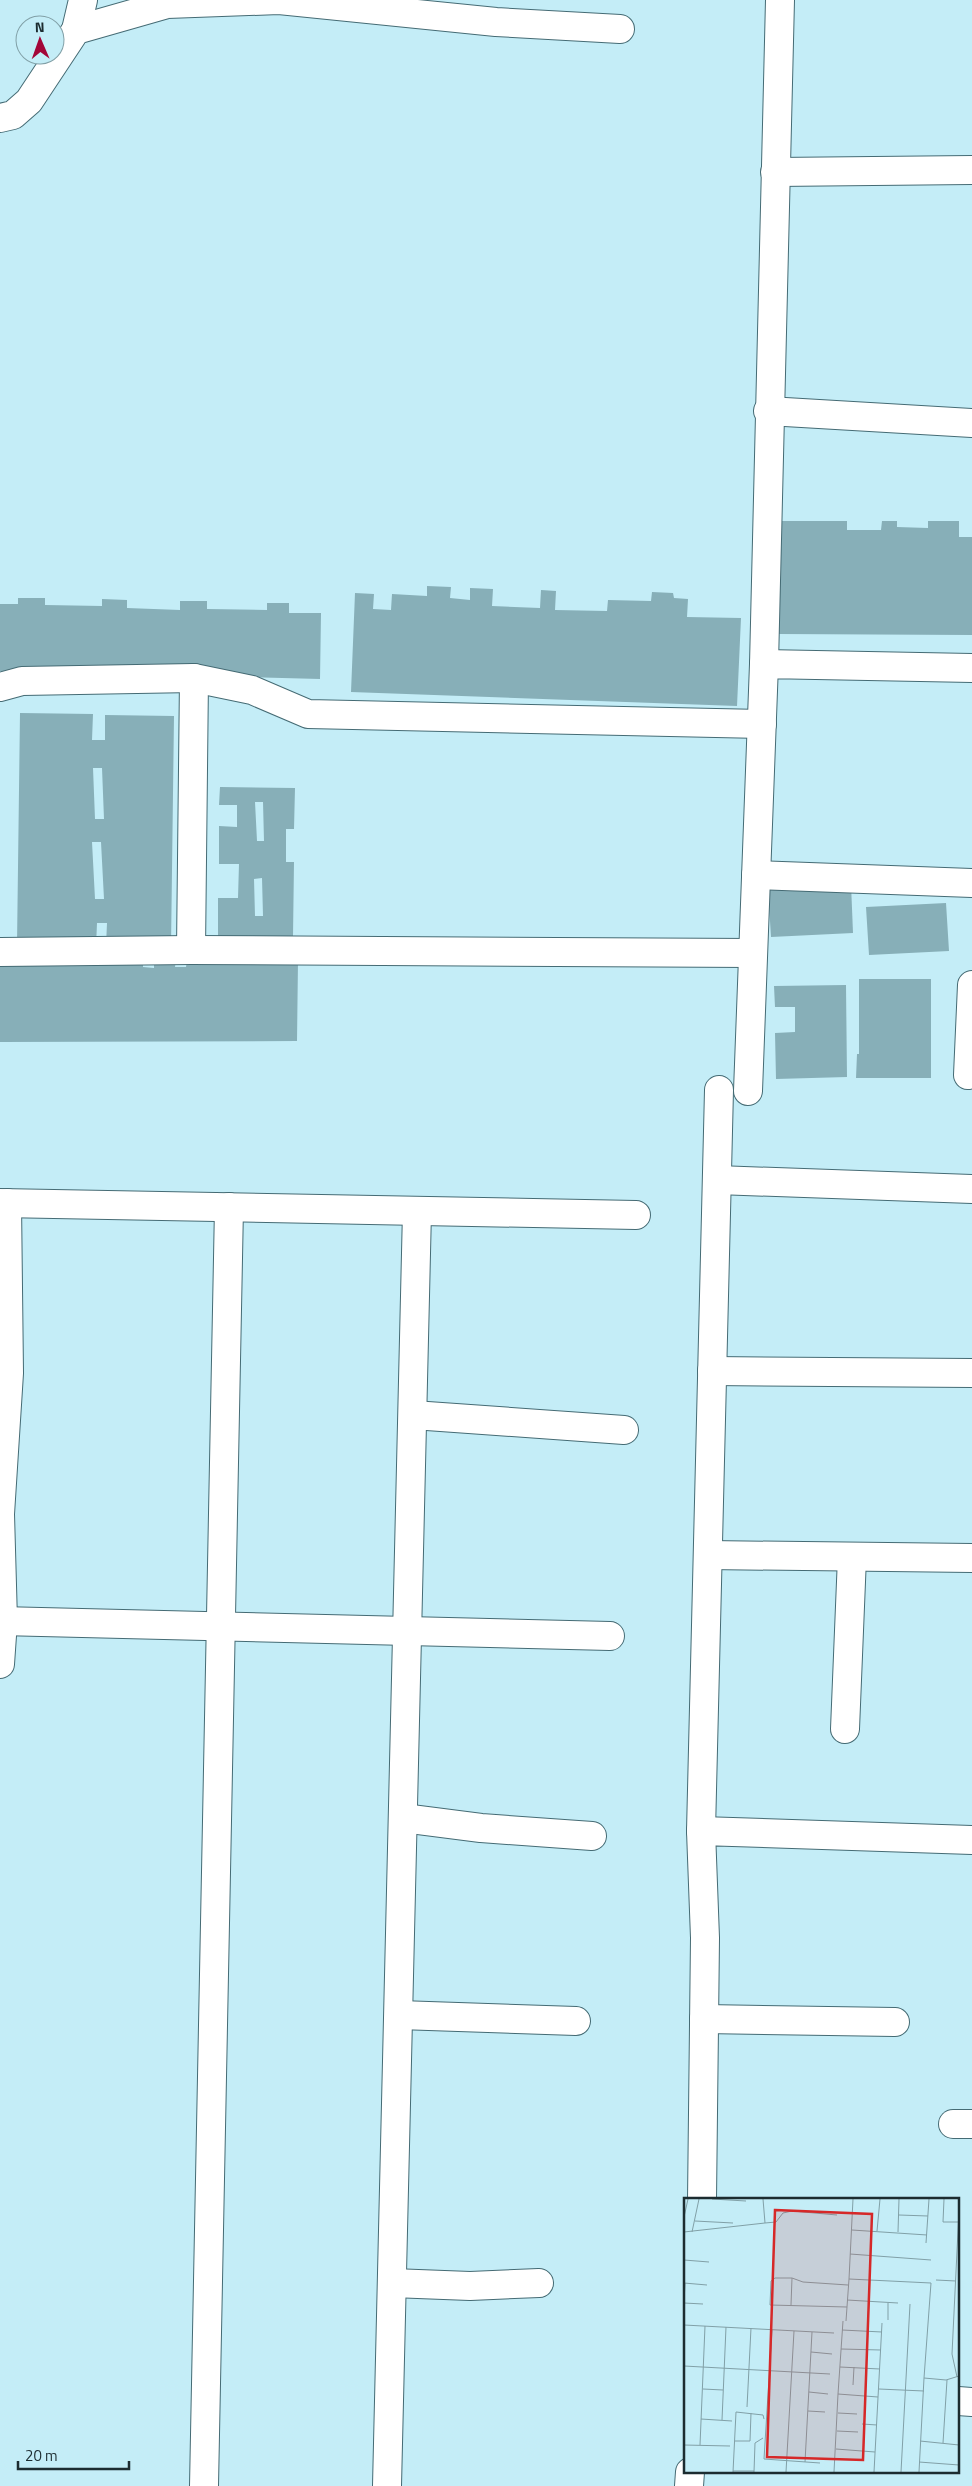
<svg xmlns="http://www.w3.org/2000/svg" width="972" height="2486" viewBox="0 0 972 2486" font-family="'Titillium Web',sans-serif">
<style>
.building{fill:#87afb8;fill-rule:evenodd}
.lines{fill:none;stroke-linecap:round;stroke-linejoin:round}
.street-casing{stroke:#456b74;stroke-width:30}
.street{stroke:#fff;stroke-width:28}
.inset-road{fill:none;stroke:#81a0a7;stroke-width:1}
.view{fill:#d62828;fill-opacity:0.15;stroke:#d62828;stroke-width:2.5}
.inset-edge{fill:none;stroke:#1c2c30;stroke-width:2.5}
</style>
<rect width="100%" height="100%" fill="#c4edf7"/>
<!-- building -->
<g class="building">
<path d="M778 521H847V530H881L882 521H897V527L928 528V521H959V537H972V635L778 634V549H781L782 530H778Z"/>
<path d="M427 586 451 587 450 598 470 600V588L493 589 492 606 540 608 541 590 556 591 555 610 607 611 608 600 651 601 652 592 673 593 674 598 688 599 687 617 741 618 737 706 351 692 355 593 374 594 373 609 391 610 392 594 427 596Z"/>
<path d="M18 598H45V605L102 606V599L127 600V608L180 610V601H207V609L267 610V603H289V613H321L320 679 0 671V604H18Z"/>
<path d="M20 713 93 714 92 740H105V715L174 716 171 947 106 946 107 923H97L96 947 17 945ZM93 768H102L104 819H95ZM92 842H101L104 899H95Z"/>
<path d="M220 787 295 788 294 829H286V862H294L293 936H218V898H238L239 864H219V826L237 827V805H219ZM255 802H263L264 841H257ZM262 878 263 916H255L254 879Z"/>
<path d="M851 884 853 933 771 937 768 888Z"/>
<path d="M946 903 949 951 869 955 866 907Z"/>
<path d="M0 959H94V965H107V959H143V967L154 968V959H176L175 967H186L187 960 298 961 297 1041 0 1042Z"/>
<path d="M859 979H931V1078H856L857 1054H859Z"/>
<path d="M846 985 847 1077 776 1079 775 1033 795 1032V1007H775L774 986Z"/>
</g>
<g class="lines">
<!-- street casing -->
<g class="street-casing">
<g id="street">
<path d="M76 30 83 0"/>
<path d="M0 118 13 115 29 101 76 30 167 4 279 0 496 22 620 29"/>
<path d="M775 172 972 170"/>
<path d="M768 411 972 423"/>
<path d="M764 664 780 0"/>
<path d="M0 687 22 681 194 678 252 690 308 714 762 724"/>
<path d="M756 875 972 883"/>
<path d="M191 950 194 678"/>
<path d="M0 952 191 950 753 953"/>
<path d="M968 1075 972 985"/>
<path d="M748 1091 764 664 972 668"/>
<path d="M717 1180 972 1189"/>
<path d="M0 1203 636 1215"/>
<path d="M712 1371 972 1373"/>
<path d="M413 1415 624 1430"/>
<path d="M708 1555 972 1558"/>
<path d="M0 1621 610 1636"/>
<path d="M0 1664 3 1621 0 1514 9 1373 7 1203"/>
<path d="M845 1729 852 1557"/>
<path d="M403 1818 481 1828 592 1836"/>
<path d="M701 1831 719 1090"/>
<path d="M399 2015 576 2021"/>
<path d="M704 2019 895 2022"/>
<path d="M953 2124H972"/>
<path d="M702 2200 705 1938 701 1831 972 1840"/>
<path d="M392 2283 470 2286 539 2283"/>
<path d="M958 2401 972 2402"/>
<path d="M204 2486 229 1207"/>
<path d="M387 2486 417 1211"/>
<path d="M689 2486 690 2472"/>
</g>
</g>
<!-- street -->
<use href="#street" class="street"/>
</g>
<!-- overview -->
<g transform="translate(684 2198)">
<rect width="275" height="275" fill="#c4edf7"/>
<path class="inset-road" d="M28 1 62 3M260 1 259 24H275M215 17 244 18M0 19 4 1M11 23 49 25M81 25 92 24 99 15 108 13 153 17M168 32 243 37M193 33 196 1M0 34 81 25 79 1M8 34 15 1M214 34 215 1M242 45 245 1M166 56 247 62M0 62 25 64M165 81 169 1M252 82 272 83M0 85 23 87M163 102 214 105M0 104 1 85M0 105 19 106M107 107 108 80M163 109 86 107 87 83 91 80H108L119 84 164 87M184 122 185 103M204 122V105M162 123 165 81 247 85 240 180M0 127 150 135M88 132 80 261 136 265M158 132 198 134M157 151 197 152M127 154 148 156M0 168 146 176M156 169 196 171M273 179 268 156 275 12M169 187 170 169M19 191 39 192M195 191 240 193M125 194 144 196M154 196 159 123M63 209 67 130M124 213 141 214M154 215 173 216M17 221 48 223M38 222 42 129M178 226 193 227M153 233 174 234M51 243H66L67 215M236 243 275 247M259 245 263 182M0 247 46 248M16 247 21 128M152 251 191 254M121 264 128 134M235 264 275 267M49 273H70M49 274 52 214 79 217 80 221M70 274 71 245 79 240M102 274 110 133M150 274 154 196 194 199M190 274 198 125M217 274 226 106M235 274 240 180 262 182 275 178"/>
<path class="view" d="M91 12 188 16 179 262 83 259Z"/>
<rect width="275" height="275" class="inset-edge"/>
</g>
<!-- north arrow -->
<g transform="translate(40 40) rotate(358)"><circle r="24" fill="#c4edf7" stroke="#81a0a7"/>
<path d="M0-4L9 19L0 12L-9 19Z" fill="#a30638"/>
<text y="-8" font-size="14" font-weight="bold" text-anchor="middle" fill="#1c2c30">N</text>
</g>
<!-- scale -->
<path d="M18 2461v8h111v-8" fill="none" stroke="#1c2c30" stroke-width="2.5"/>
<text x="25" y="2461" font-size="15" fill="#1c2c30" stroke="#c4edf7" stroke-width="4" paint-order="stroke">20 m</text>
</svg>
